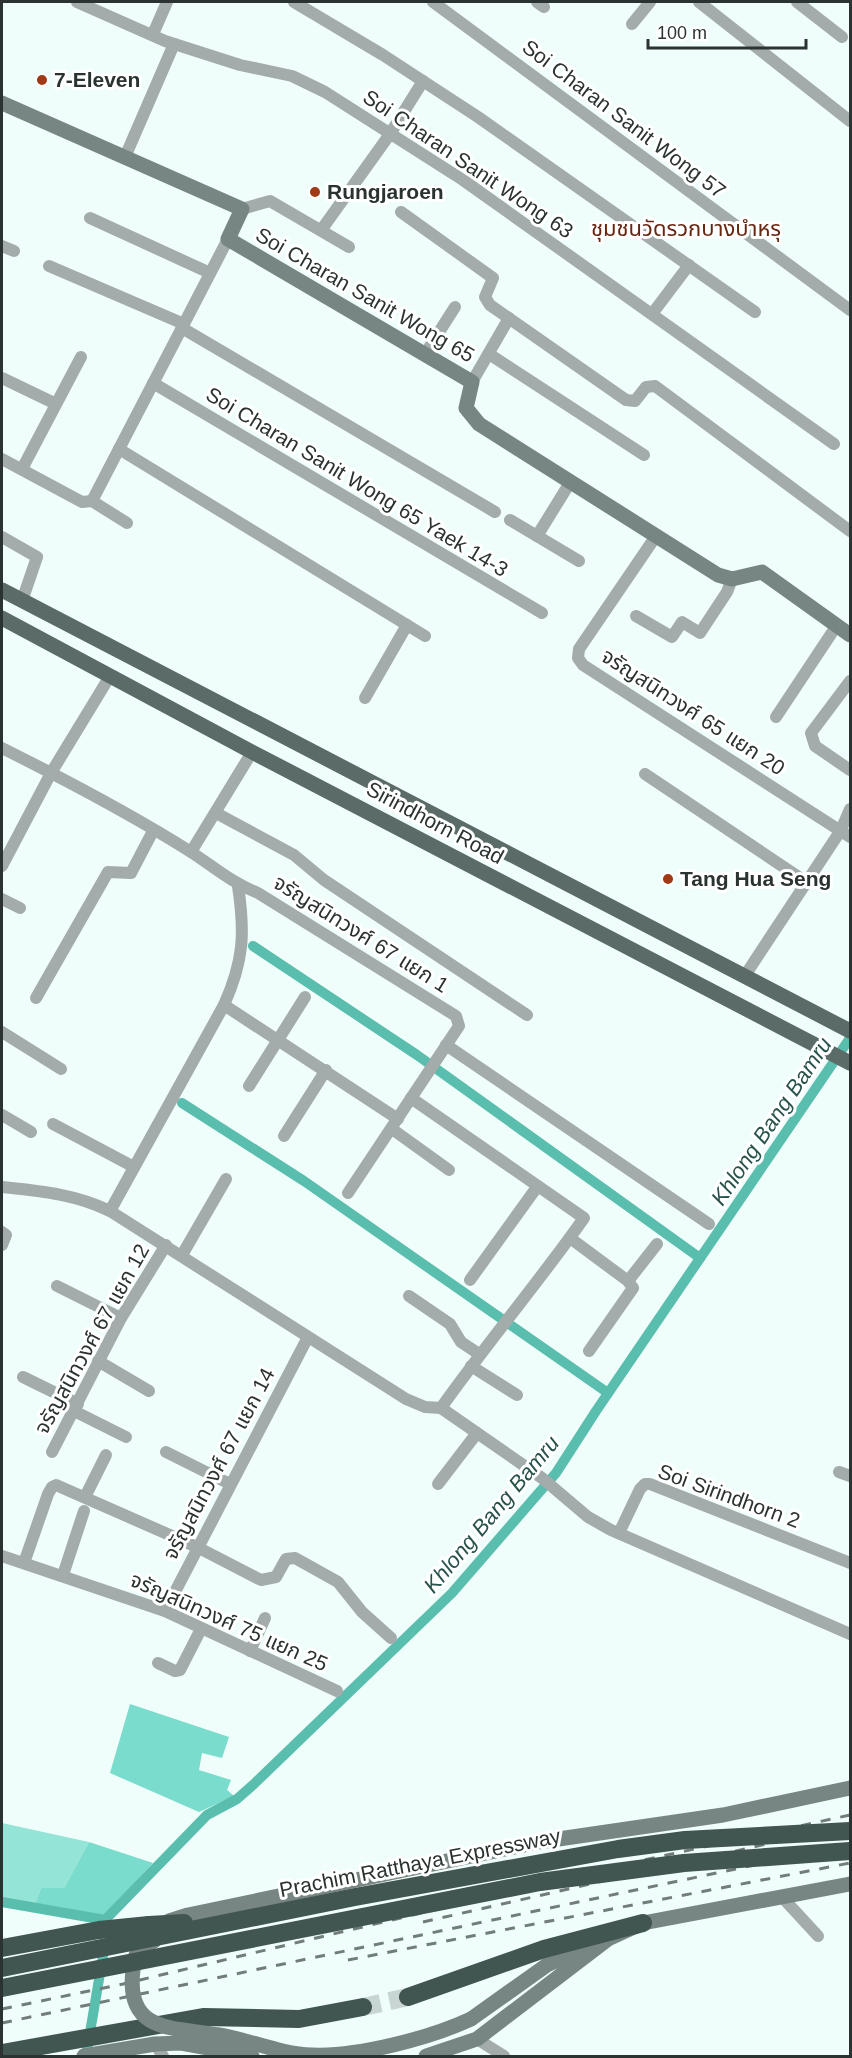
<svg xmlns="http://www.w3.org/2000/svg" width="852" height="2058" viewBox="0 0 852 2058" font-family="Arial,'Noto Sans Thai',sans-serif">
<style>
.green{fill:#94e5d7}
.forest{fill:#79dccc}
.lines{fill:none;stroke-linecap:round;stroke-linejoin:round}
.canal{stroke:#5abeae;stroke-width:10}
.highway-tunnel{stroke:#c8d5d3;stroke-width:18;stroke-dasharray:18 9;stroke-linecap:butt}
.street{stroke:#a3acaa;stroke-width:12}
.secondary{stroke:#788683;stroke-width:15}
.primary{stroke:#5b6b68;stroke-width:15}
.highway{stroke:#415551;stroke-width:18}
.rail{stroke:#727d7a;stroke-width:3;stroke-dasharray:10 10;stroke-linecap:butt}
.secondary-bridge{stroke:#788683;stroke-width:15}
.highway-bridge{stroke:#415551;stroke-width:18}
.poi-dot{fill:#a03915;stroke:#fff;stroke-width:2}
.labels{text-anchor:middle;stroke-width:6;stroke-linejoin:round;paint-order:stroke}
.poi-label{font-size:21px;font-weight:bold;fill:#2a3331;stroke:#fff;text-anchor:start}
.street-label{font-size:21px;fill:#2a3331;stroke:#fff}
.neighbourhood-label{font-size:22px;fill:#682610;stroke:#fff}
.water-label{font-size:22px;font-style:italic;fill:#27534c;stroke:#fff}
</style>
<rect width="100%" height="100%" fill="#f0fefb"/>
<!-- green -->
<path class="green" d="M2 1823 89 1842 64 1888H41L35 1904 2 1899Z"/>
<!-- forest -->
<g class="forest">
<path d="M130 1704 229 1737 222 1758 202 1753 199 1770 231 1780 227 1790 234 1796 199 1812 110 1773Z"/>
<path d="M89 1842 153 1863 104 1916 35 1904 41 1888H64Z"/>
</g>
<g class="lines">
<!-- canal -->
<g class="canal">
<path d="M253 946 417 1055 700 1258"/>
<path d="M182 1103 304 1181 608 1393"/>
<path d="M2 1902 105 1920"/>
<path d="M105 1920 207 1815 237 1799 254 1784 452 1593 556 1473 596 1411 850 1038"/>
<path d="M86 2056 105 1944"/>
</g>
<!-- highway-tunnel -->
<path class="highway-tunnel" d="M363 2007 408 1997"/>
<!-- street -->
<g class="street">
<path d="M77 2 165 41 240 65 292 76 325 92 463 180 834 444"/>
<path d="M294 2 383 55 478 117 755 312"/>
<path d="M433 2 850 310"/>
<path d="M537 2 544 7"/>
<path d="M699 2 850 121"/>
<path d="M797 2 842 37"/>
<path d="M632 24 650 2"/>
<path d="M153 34 167 2"/>
<path d="M125 157 174 44"/>
<path d="M242 209 270 201 349 247"/>
<path d="M401 212 493 278 485 297 490 305 626 400 635 401 646 387 655 386 850 531"/>
<path d="M90 218 210 273"/>
<path d="M322 229 390 134 423 81"/>
<path d="M2 246 14 251"/>
<path d="M49 266 184 324"/>
<path d="M652 314 689 265"/>
<path d="M182 328 495 512"/>
<path d="M425 354 455 307"/>
<path d="M489 354 644 455"/>
<path d="M2 378 54 403"/>
<path d="M472 382 509 318"/>
<path d="M153 383 542 613"/>
<path d="M119 449 425 636"/>
<path d="M2 459 82 502 92 501"/>
<path d="M22 469 81 357"/>
<path d="M92 501 228 239"/>
<path d="M92 501 127 523"/>
<path d="M510 520 579 561"/>
<path d="M537 536 571 481"/>
<path d="M656 536 579 649 578 658 583 665 850 837"/>
<path d="M2 537 37 557 22 601"/>
<path d="M636 616 672 637 682 622 700 633 727 592 732 579"/>
<path d="M850 681 811 733 815 746 850 770"/>
<path d="M365 698 407 625"/>
<path d="M776 717 837 625"/>
<path d="M2 748C66 780 131 814 191 852 214 867 232 883 258 893L456 1016 459 1026 348 1193"/>
<path d="M645 774 806 882"/>
<path d="M216 813 294 855 324 880 527 1015"/>
<path d="M191 852 252 752"/>
<path d="M2 866 51 773 110 676"/>
<path d="M2 899 20 908"/>
<path d="M744 977 841 830 850 809"/>
<path d="M36 998 108 872 131 873 153 831"/>
<path d="M224 1005 398 1119"/>
<path d="M2 1032 61 1069"/>
<path d="M446 1045 709 1224"/>
<path d="M249 1086 305 997"/>
<path d="M411 1098 584 1218C538 1283 487 1343 441 1408"/>
<path d="M2 1115 31 1132"/>
<path d="M53 1124 134 1167"/>
<path d="M392 1129 449 1170"/>
<path d="M284 1136 326 1070"/>
<path d="M2 1187C40 1191 75 1194 110 1211L406 1399 425 1407 441 1408 542 1478 588 1517 611 1530 850 1634"/>
<path d="M110 1211 224 1005C244 960 245 933 238 886"/>
<path d="M2 1232 6 1235 2 1245"/>
<path d="M570 1238 628 1281 633 1288 589 1351"/>
<path d="M182 1255 226 1179"/>
<path d="M470 1280 537 1187"/>
<path d="M628 1281 657 1244"/>
<path d="M57 1286 121 1318"/>
<path d="M409 1296 450 1324 461 1342 479 1354"/>
<path d="M98 1361 149 1391"/>
<path d="M471 1366 517 1395"/>
<path d="M23 1377 78 1404"/>
<path d="M74 1411 126 1437"/>
<path d="M52 1452 121 1318 166 1245"/>
<path d="M166 1452 230 1484"/>
<path d="M839 1472 850 1476"/>
<path d="M438 1484 477 1433"/>
<path d="M85 1497 106 1455"/>
<path d="M619 1533 640 1489 645 1484H650L850 1563"/>
<path d="M2 1556 165 1611 337 1691"/>
<path d="M24 1563 48 1494 52 1487 56 1485 197 1547 261 1580 276 1577 286 1559 295 1558 338 1582 362 1612 391 1638"/>
<path d="M63 1575 84 1511"/>
<path d="M165 1611 308 1337"/>
<path d="M250 1651 265 1618"/>
<path d="M158 1663 175 1671 180 1670 201 1629"/>
<path d="M782 1897 818 1936"/>
<path d="M477 2039 504 2056"/>
<path d="M155 2044 163 2056"/>
</g>
<!-- secondary -->
<g class="secondary">
<path d="M2 103 242 209 228 239 472 382 466 408 479 424 718 575 732 579 762 572 850 635"/>
<path d="M169 1921 188 1915 538 1842 723 1815 850 1788"/>
<path d="M471 2019 547 1965 594 1944"/>
<path d="M84 2056 155 2044 181 2043 252 2056"/>
<path d="M426 2056 477 2039 608 1939 643 1923 850 1884"/>
</g>
<!-- primary -->
<g class="primary">
<path d="M2 590 850 1031"/>
<path d="M2 618 252 752 850 1063"/>
</g>
<!-- highway -->
<g class="highway">
<path d="M2 1948 99 1930 149 1925"/>
<path d="M408 1997 544 1949 643 1923"/>
<path d="M2 2053 203 2017 299 2019 363 2007"/>
</g>
<!-- rail -->
<g class="rail">
<path d="M423 1922 850 1825"/>
<path d="M348 1960 850 1863"/>
<path d="M2 2009 123 1984 644 1860 850 1815"/>
<path d="M2 2023 850 1845"/>
</g>
<!-- secondary-bridge -->
<path class="secondary-bridge" d="M154 1941C137 1948 135 1952 133 1970 125 2034 175 2027 219 2035 250 2040 280 2054 312 2055 358 2057 430 2038 471 2019"/>
<!-- highway-bridge -->
<g class="highway-bridge">
<path d="M149 1925 184 1923"/>
<path d="M2 1968 355 1897 618 1849 685 1840 850 1831"/>
<path d="M2 1988 540 1882 684 1863 850 1851"/>
</g>
</g>
<!-- markers -->
<g class="poi-dot">
<circle cx="42" cy="80" r="6"/>
<circle cx="315" cy="192" r="6"/>
<circle cx="668" cy="879" r="6"/>
</g>
<g class="labels">
<!-- poi labels -->
<g class="poi-label">
<text x="54" y="87">7-Eleven</text>
<text x="327" y="199">Rungjaroen</text>
<text x="680" y="886">Tang Hua Seng</text>
</g>
<!-- street labels -->
<g class="street-label">
<text transform="translate(624 119) rotate(37)" y="7">Soi Charan Sanit Wong 57</text>
<text transform="translate(468 164) rotate(34)" y="7">Soi Charan Sanit Wong 63</text>
<text transform="translate(365 295) rotate(30)" y="7">Soi Charan Sanit Wong 65</text>
<text transform="translate(357 482) rotate(31)" y="7">Soi Charan Sanit Wong 65 Yaek 14-3</text>
<text transform="translate(693 712) rotate(33)" y="7">จรัญสนิทวงศ์ 65 แยก 20</text>
<text transform="translate(435 823) rotate(28)" y="7">Sirindhorn Road</text>
<text transform="translate(361 934) rotate(32)" y="7">จรัญสนิทวงศ์ 67 แยก 1</text>
<text transform="translate(92 1339) rotate(-61)" y="7">จรัญสนิทวงศ์ 67 แยก 12</text>
<text transform="translate(219 1464) rotate(-62)" y="7">จรัญสนิทวงศ์ 67 แยก 14</text>
<text transform="translate(729 1496) rotate(20)" y="7">Soi Sirindhorn 2</text>
<text transform="translate(229 1622) rotate(24)" y="7">จรัญสนิทวงศ์ 75 แยก 25</text>
<text transform="translate(420 1863) rotate(-11)" y="7">Prachim Ratthaya Expressway</text>
</g>
<!-- neighbourhood labels -->
<g class="neighbourhood-label">
<text x="686" y="236">ชุมชนวัดรวกบางบำหรุ</text>
</g>
<!-- water labels -->
<g class="water-label">
<text transform="translate(771 1121) rotate(-56)" y="8">Khlong Bang Bamru</text>
<text transform="translate(491 1514) rotate(-50)" y="8">Khlong Bang Bamru</text>
</g>
</g>
<!-- border -->
<rect width="852" height="2058" fill="none" stroke="#2a3331" stroke-width="6"/>
<!-- scale -->
<path d="M648 39v9h158v-9" fill="none" stroke="#2a3331" stroke-width="3"/>
<text x="657" y="39" font-size="18" fill="#2a3331" stroke="#ffffff" stroke-width="4.5" paint-order="stroke">100 m</text>
</svg>
